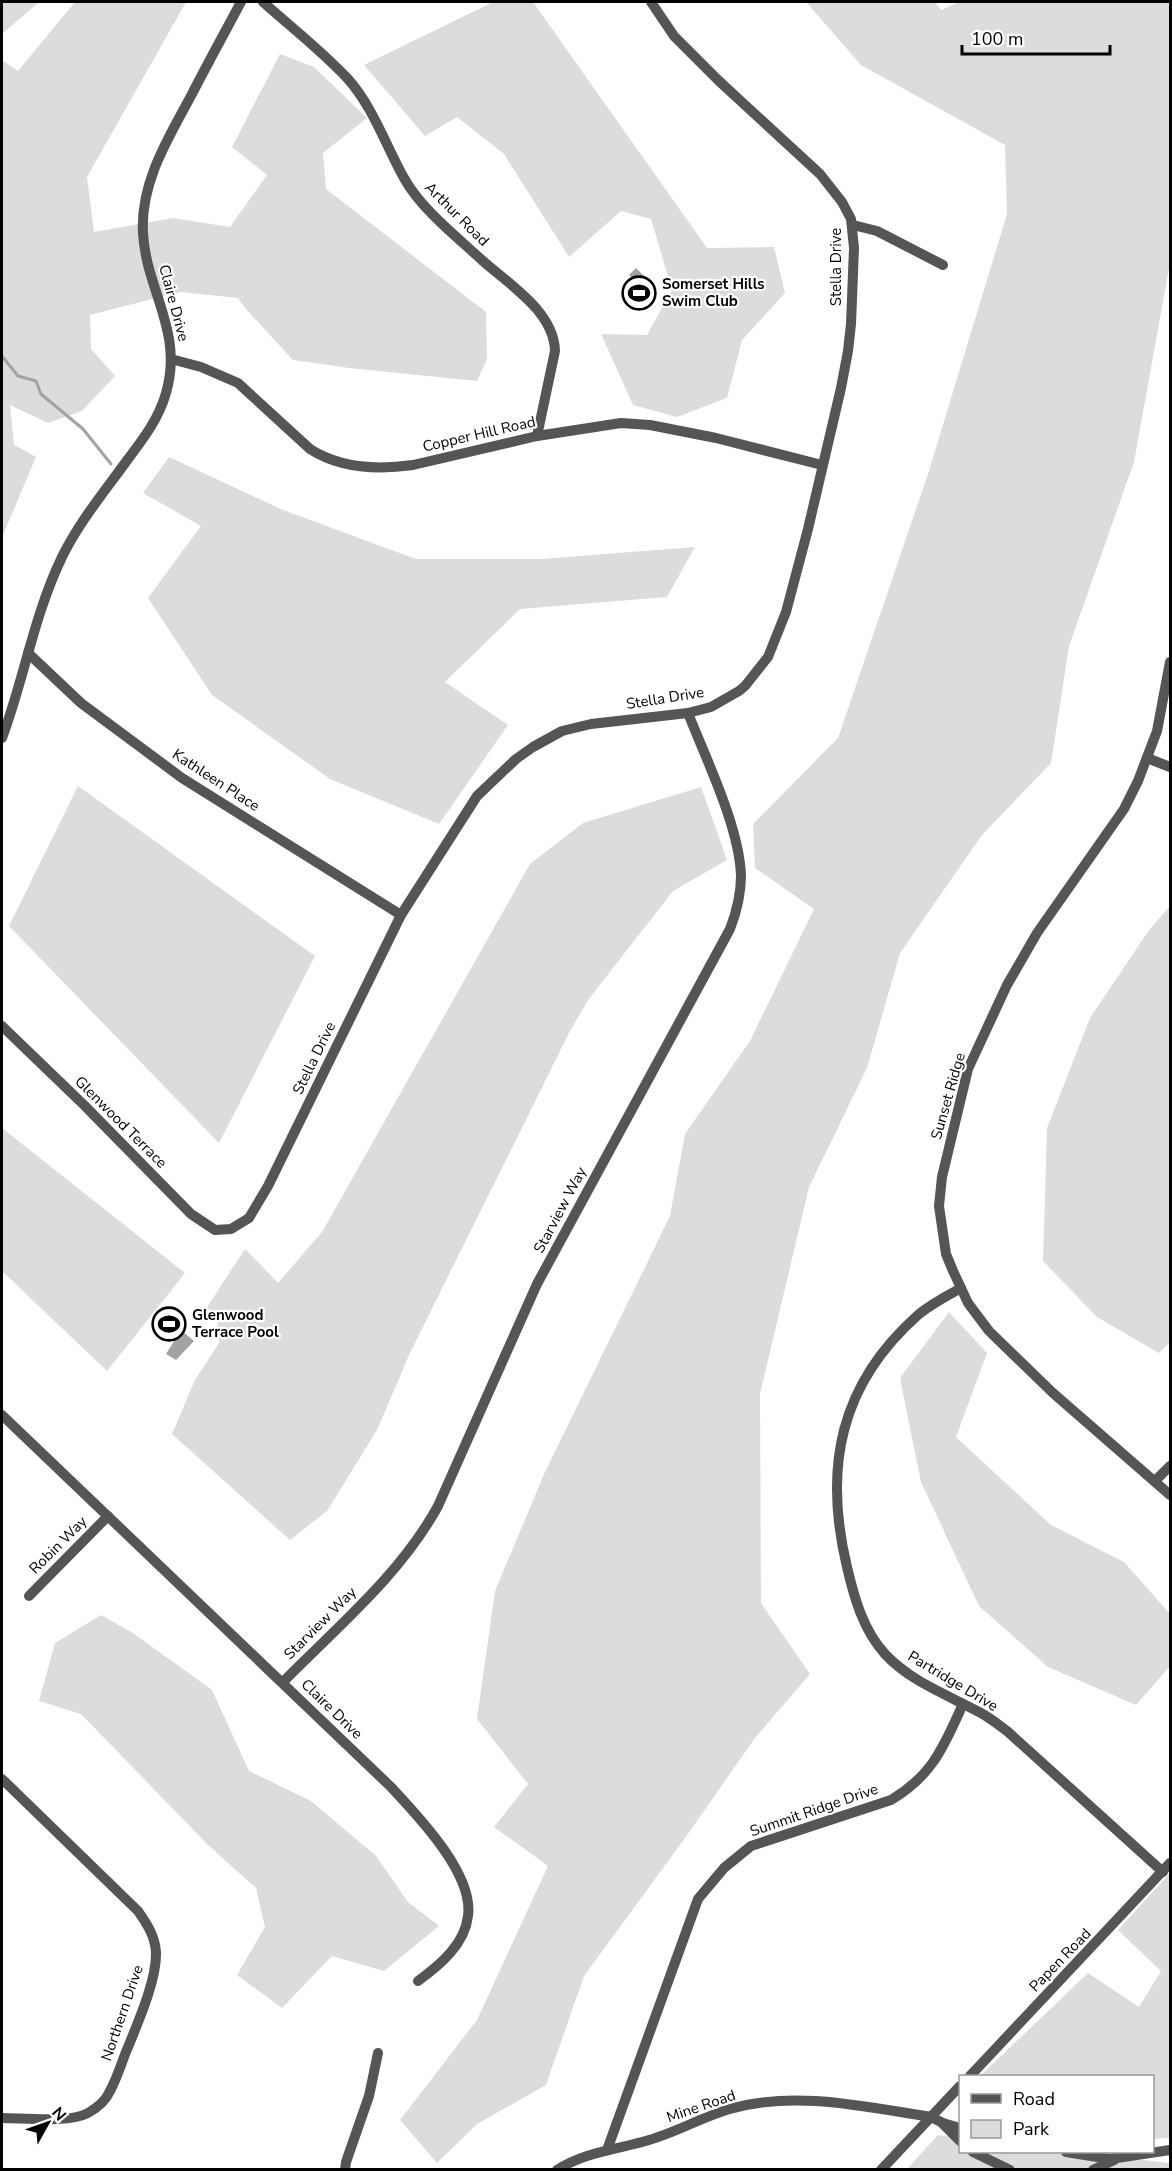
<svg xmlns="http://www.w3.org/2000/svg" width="1172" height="2171" viewBox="0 0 1172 2171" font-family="'Nunito Sans',sans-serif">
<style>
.green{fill:#dcdcdc}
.water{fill:#a3a3a3}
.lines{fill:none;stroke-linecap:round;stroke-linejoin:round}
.stream{stroke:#a3a3a3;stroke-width:3}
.minor{stroke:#555;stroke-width:10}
.labels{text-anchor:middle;stroke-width:4.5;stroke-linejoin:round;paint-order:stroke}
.street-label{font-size:15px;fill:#000;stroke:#fff}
.poi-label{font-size:15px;font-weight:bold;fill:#000;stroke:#fff;text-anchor:start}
</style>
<rect width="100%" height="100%" fill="#fff"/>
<!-- green -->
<g class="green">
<path d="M2 2H39L2 34Z"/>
<path d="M75 2H186L87 177 94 232 173 218 230 227 267 175 232 147 280 54 314 67 367 118 323 153 326 189 486 312 487 359 477 381 349 368 293 360 245 308 238 298 180 292 90 315 91 349 115 376 82 411 48 423 10 405 14 445 36 457 2 537V60L18 71Z"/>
<path d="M493 2H533L707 248 774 247 785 293 742 340 727 398 677 417 633 405 601 334 647 335 672 290 651 219 621 211 569 257 504 154 457 117 425 136 364 65Z"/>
<path d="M806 2H935L941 10 959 2H1170V263L1134 462 1069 646 1051 763 982 835 900 953 867 1068 809 1187 760 1394 761 1603 810 1674 755 1738 685 1838 584 1976 546 2085 477 2124 437 2163 400 2120 477 2020 548 1866 494 1827 528 1784 477 1719 495 1591 545 1472 670 1216 685 1134 750 1041 814 909 755 868 753 824 838 738 928 474 1007 214 1005 145 861 65Z"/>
<path d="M169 457 283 510 416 559H541L695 547 667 597 520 609 445 682 508 725 439 824 330 779 212 695 148 598 201 526 143 493Z"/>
<path d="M78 786 315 956 219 1143 9 926Z"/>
<path d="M701 787 727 860 673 891 588 1000 570 1031 409 1355 377 1430 327 1511 290 1540 172 1434 195 1380 219 1343 217 1320 207 1307 245 1249 278 1283 322 1232 530 864 583 823Z"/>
<path d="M1170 906V1342L1159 1353 1097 1317 1043 1261 1047 1128 1090 1018 1149 930Z"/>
<path d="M2 1128 185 1273 107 1371 2 1271Z"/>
<path d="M949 1312 987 1353 956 1437 1051 1525 1124 1562 1170 1614V1666L1136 1705 1048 1667 979 1606 921 1482 900 1378Z"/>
<path d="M101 1615 133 1633 212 1690 249 1771 311 1801 376 1856 408 1902 439 1926 384 1971 332 1956 282 2008 237 1975 265 1927 256 1888 208 1845 81 1714 39 1701 55 1643Z"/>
<path d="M1170 1873V2138L1153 2139 1152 2076H980L1088 1973 1139 2007 1161 1971 1118 1930Z"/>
<path d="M938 2135 960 2138V2152H1075L1169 2163 1170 2170H906Z"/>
</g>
<!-- water -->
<g class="water">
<path d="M636 268 654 286 633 309 623 300 639 284 629 275Z"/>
<path d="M181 1330 194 1341 176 1360 166 1354Z"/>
</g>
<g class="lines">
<!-- stream -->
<path class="stream" d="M2 356 18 376 36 381 41 394 83 429 111 464"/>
<!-- minor -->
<g class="minor">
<path d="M263 2C291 27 322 51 348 79 373 107 386 146 404 178 421 209 457 237 483 261 510 285 554 312 555 351L537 436"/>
<path d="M853 225 877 231 943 265"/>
<path d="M171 359 201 367 238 383 310 449C341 469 378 470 413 465L537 436 621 423 650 425 716 438 822 465"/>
<path d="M28 653 81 703 182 778 401 915"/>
<path d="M1170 662 1157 731 1138 781 1124 809 1037 933 1007 985 968 1069 942 1177 939 1206 946 1254 953 1271 968 1303 989 1331 1053 1393 1170 1495"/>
<path d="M2 738C24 679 34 615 62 557 79 522 105 491 128 459 144 438 159 418 166 393 184 332 146 290 143 233 140 182 169 137 192 94 208 63 225 32 241 2"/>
<path d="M1147 758 1170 767"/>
<path d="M2 1026 84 1105 191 1214 215 1230 231 1229 249 1218 268 1186 401 915 477 796 516 759 533 747 562 731 591 724 688 713 711 707 739 691 745 686 768 657 786 612 808 529 841 388 848 351 851 324 854 248 851 219 842 202 820 174 719 81 674 36 651 2"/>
<path d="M961 1288C947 1296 931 1304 918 1315 840 1384 823 1467 847 1567 854 1597 863 1630 885 1654 911 1682 948 1695 981 1713 990 1718 999 1725 1007 1731L1163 1872"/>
<path d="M2 1415 391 1787C418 1816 474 1874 468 1916 465 1944 440 1965 418 1981"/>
<path d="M1155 1481 1170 1466"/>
<path d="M29 1596 108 1516"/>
<path d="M283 1682C337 1627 401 1574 438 1506L537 1284 730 929C737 911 741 894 741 875 739 826 706 759 688 713"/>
<path d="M2 1779 138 1911C147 1924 155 1936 156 1952 157 1982 135 2029 124 2057 120 2068 116 2080 110 2091 106 2100 97 2108 88 2113 70 2123 23 2118 2 2118"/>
<path d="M970 2076 1170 1863"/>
<path d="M943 2124 960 2141"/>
<path d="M607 2150 698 1899 724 1868 751 1846 891 1800C933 1775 944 1746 963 1704"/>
<path d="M973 2152 1010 2170"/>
<path d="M1066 2152 1110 2159 1170 2150"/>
<path d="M345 2170 346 2162 369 2096 378 2053"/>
<path d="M557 2170C584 2152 619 2149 649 2140 677 2132 702 2117 730 2109 795 2090 866 2107 931 2117L943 2123 960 2128"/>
<path d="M881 2170 960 2086"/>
<path d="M1093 2170 1114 2160"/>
</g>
</g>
<!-- icons -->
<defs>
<g id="stadium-ring" transform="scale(1.725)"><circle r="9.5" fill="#fff" stroke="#000" stroke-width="1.5"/><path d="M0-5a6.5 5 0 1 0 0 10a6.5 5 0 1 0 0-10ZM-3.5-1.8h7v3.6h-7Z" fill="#000"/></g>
</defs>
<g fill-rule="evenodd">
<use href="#stadium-ring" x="639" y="293"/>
<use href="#stadium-ring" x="169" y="1324"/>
</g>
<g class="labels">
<!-- street labels -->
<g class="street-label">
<text transform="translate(457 214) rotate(45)" y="5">Arthur Road</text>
<text transform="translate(836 267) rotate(-90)" y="5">Stella Drive</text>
<text transform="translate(174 303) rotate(75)" y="5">Claire Drive</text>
<text transform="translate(479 434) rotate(-13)" y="5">Copper Hill Road</text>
<text transform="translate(665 698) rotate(-9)" y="5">Stella Drive</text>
<text transform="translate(216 780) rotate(33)" y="5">Kathleen Place</text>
<text transform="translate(314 1058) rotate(-64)" y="5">Stella Drive</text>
<text transform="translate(948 1096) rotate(-74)" y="5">Sunset Ridge</text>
<text transform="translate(121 1122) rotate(45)" y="5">Glenwood Terrace</text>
<text transform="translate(560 1210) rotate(-62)" y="5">Starview Way</text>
<text transform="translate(58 1545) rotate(-45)" y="5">Robin Way</text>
<text transform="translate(320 1623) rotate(-45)" y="5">Starview Way</text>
<text transform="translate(953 1681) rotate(31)" y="5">Partridge Drive</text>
<text transform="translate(332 1709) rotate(44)" y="5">Claire Drive</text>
<text transform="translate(814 1810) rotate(-19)" y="5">Summit Ridge Drive</text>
<text transform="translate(1060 1960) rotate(-46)" y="5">Papen Road</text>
<text transform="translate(122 2013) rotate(-71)" y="5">Northern Drive</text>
<text transform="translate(701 2106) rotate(-19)" y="5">Mine Road</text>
</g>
<!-- poi labels -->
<g class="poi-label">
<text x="662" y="289">Somerset Hills<tspan x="662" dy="17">Swim Club</tspan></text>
<text x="192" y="1320">Glenwood<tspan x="192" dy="17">Terrace Pool</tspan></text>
</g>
</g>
<!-- border -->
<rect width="1172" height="2171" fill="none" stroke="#000000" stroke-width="6"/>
<!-- legend -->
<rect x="959" y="2075" width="195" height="78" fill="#ffffff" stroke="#999999" stroke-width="1.5"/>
<rect x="971" y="2094" width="30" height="9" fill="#555555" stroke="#999999" stroke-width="1.5"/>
<text x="1013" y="2105" font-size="18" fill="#000000">Road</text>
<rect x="971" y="2120" width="30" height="18" fill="#dcdcdc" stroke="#999999" stroke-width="1.5"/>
<text x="1013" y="2135" font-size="18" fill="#000000">Park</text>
<!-- north arrow -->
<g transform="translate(48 2123) rotate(50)" stroke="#ffffff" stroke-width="4.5" paint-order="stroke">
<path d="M0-4.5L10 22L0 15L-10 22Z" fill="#000000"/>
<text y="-9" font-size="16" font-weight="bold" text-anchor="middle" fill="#000000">N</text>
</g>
<!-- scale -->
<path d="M962 45v9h148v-9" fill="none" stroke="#000000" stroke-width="3"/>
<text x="971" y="45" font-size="18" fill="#000000" stroke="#ffffff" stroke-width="4.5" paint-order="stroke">100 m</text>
</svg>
